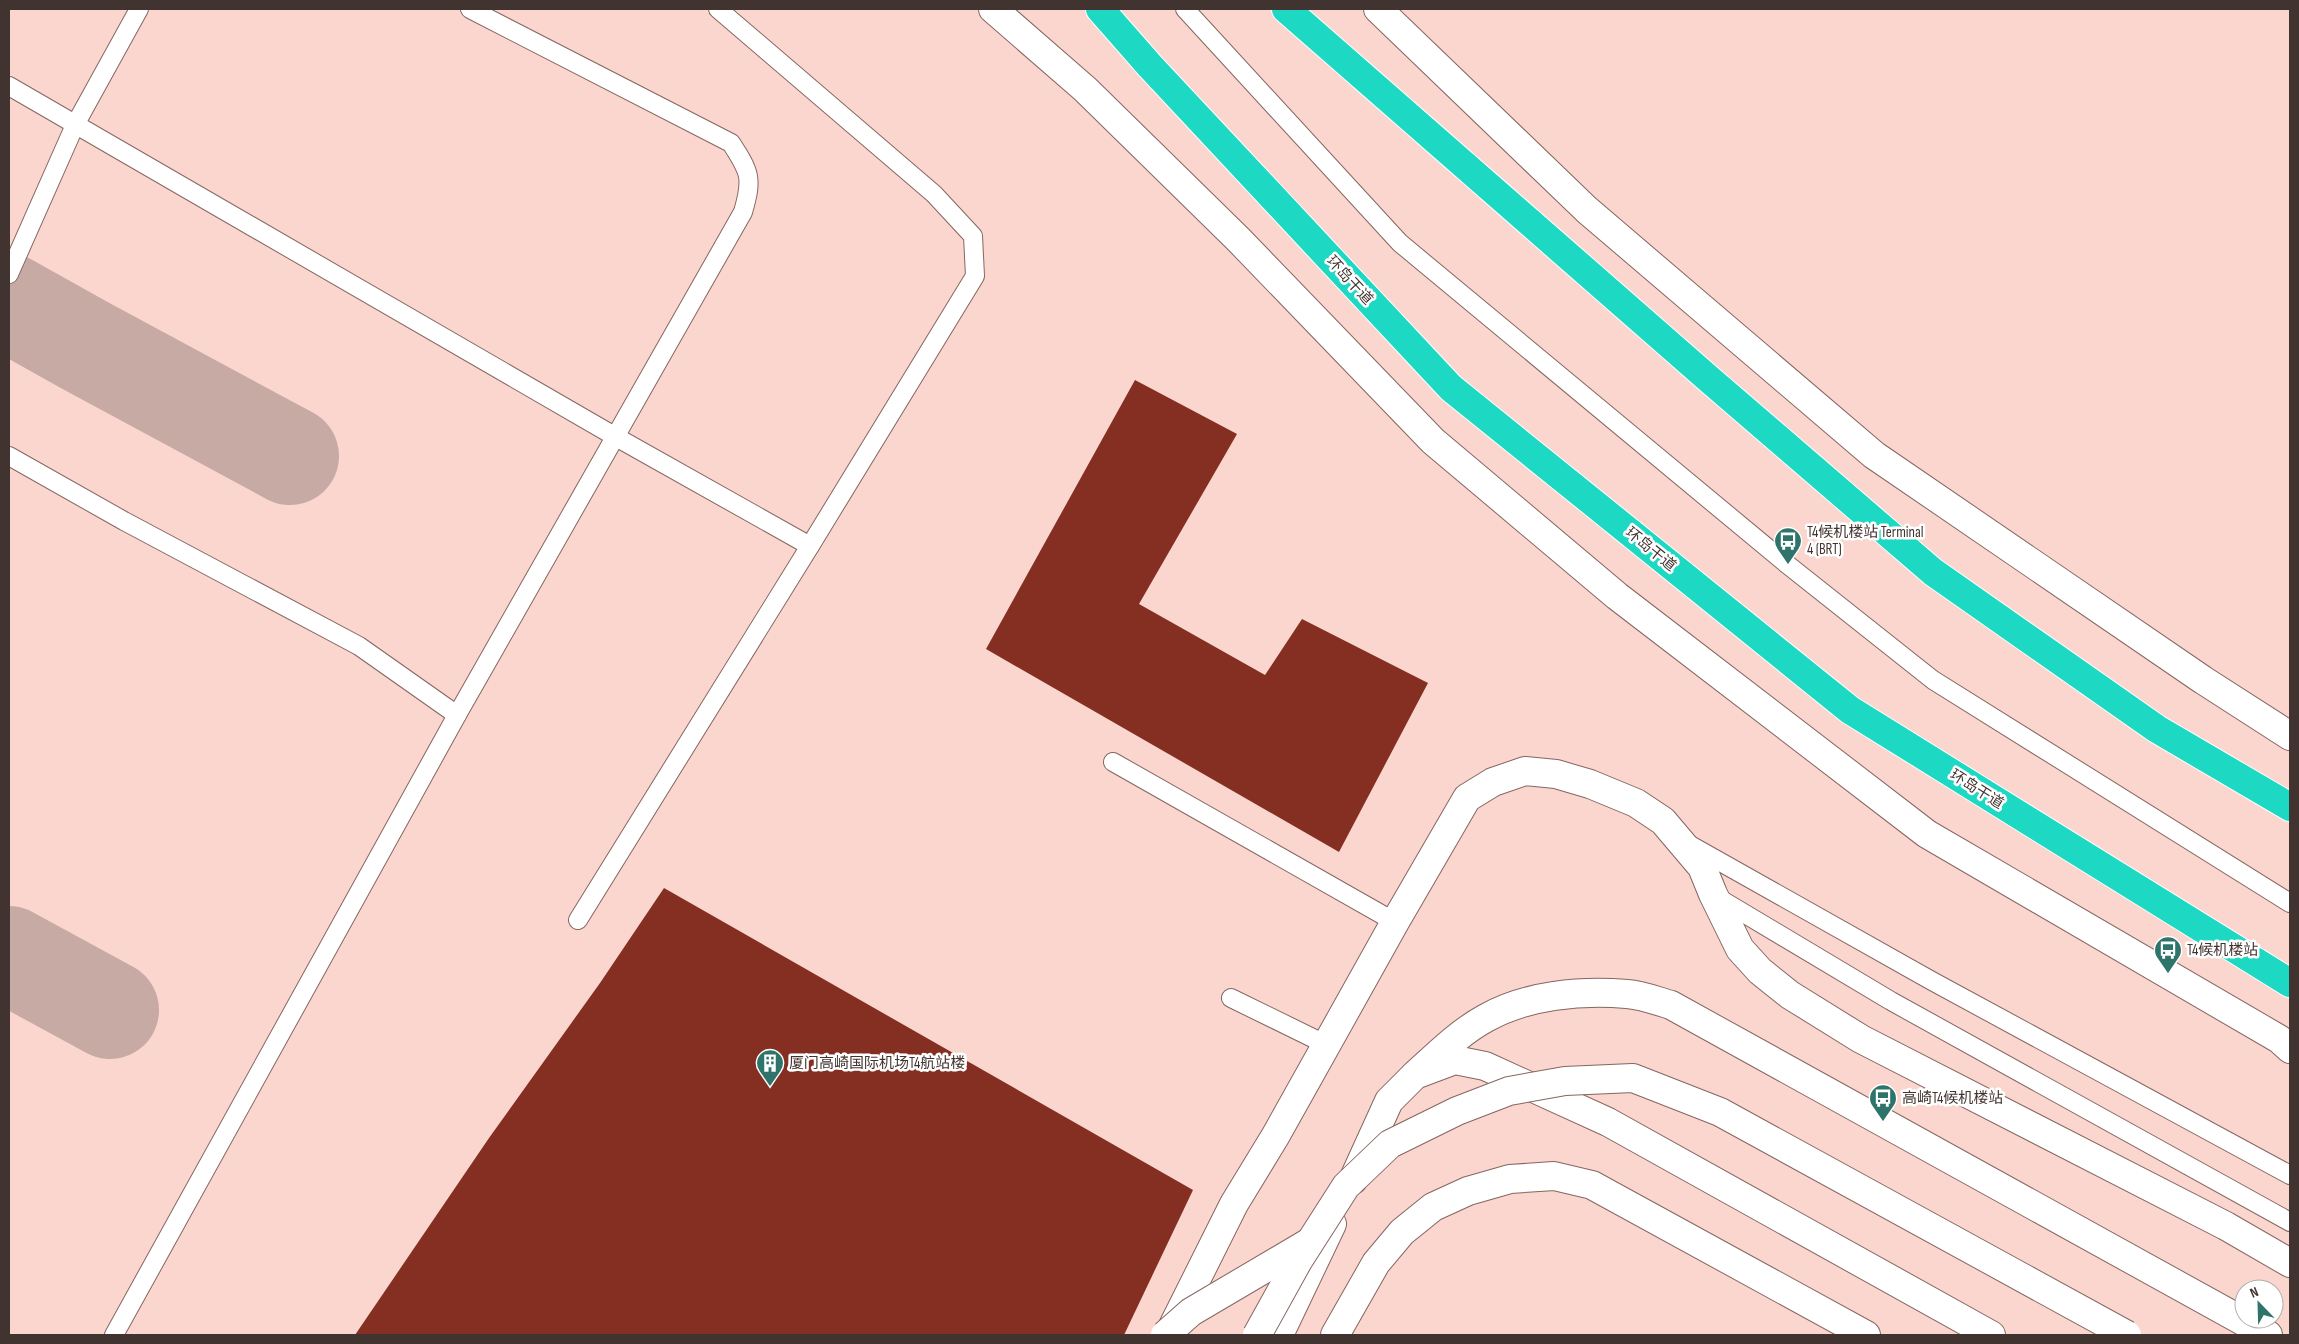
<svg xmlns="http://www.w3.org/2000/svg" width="2299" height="1344" viewBox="0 0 2299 1344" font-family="'Sofia Sans Condensed','Noto Sans SC',sans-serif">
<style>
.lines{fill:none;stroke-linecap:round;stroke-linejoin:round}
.taxiway{stroke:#c8aaa4;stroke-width:98}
.building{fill:#842f21}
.lane-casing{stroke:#856660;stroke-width:20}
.street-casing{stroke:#856660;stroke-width:30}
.secondary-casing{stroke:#856660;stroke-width:30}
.highway-casing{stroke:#fff;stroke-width:30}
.lane{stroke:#fff;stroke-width:18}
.street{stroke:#fff;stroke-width:28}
.secondary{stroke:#fff;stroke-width:28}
.highway{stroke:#1dd8c2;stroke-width:28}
.secondary-bridge-casing{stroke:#856660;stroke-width:30;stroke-linecap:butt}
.secondary-bridge{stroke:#fff;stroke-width:28}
.labels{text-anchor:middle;stroke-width:5;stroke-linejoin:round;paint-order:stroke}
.street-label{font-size:15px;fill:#413330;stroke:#fff}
.poi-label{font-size:15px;fill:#413330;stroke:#fff;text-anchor:start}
</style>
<rect width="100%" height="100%" fill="#fad6cf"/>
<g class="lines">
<!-- taxiway -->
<g class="taxiway">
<path d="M9 303 86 346 290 456"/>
<path d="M9 955 110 1010"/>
</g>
</g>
<!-- building -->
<g class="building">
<path d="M1135 380 1237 434 1139 604 1265 675 1302 619 1428 683 1339 852 986 649Z"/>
<path d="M664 888 1193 1190 1124 1335H355L489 1138 600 983Z"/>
</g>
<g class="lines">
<!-- lane casing -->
<g class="lane-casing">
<g id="lane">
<path d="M1185 9 1400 243 1788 565 1933 680 2290 903"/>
<path d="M9 86 616 437 810 546 975 276 973 236 934 194 718 9"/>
<path d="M9 274 75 125 139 9"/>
<path d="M9 456 124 521 359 646 457 715"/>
<path d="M1113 762 1395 922"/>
<path d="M1692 846 1932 981 2290 1175"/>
<path d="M1715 896 1891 1001 2290 1222"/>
<path d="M578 920 810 546"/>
<path d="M1231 998 1327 1045"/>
<path d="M114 1335 457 715 743 212C753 178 750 172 731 143L470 9"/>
</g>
</g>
<!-- street casing -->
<g class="street-casing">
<g id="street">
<path d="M1415 1075C1437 1055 1460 1032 1486 1018 1527 995 1581 990 1627 994 1642 995 1657 1001 1671 1005L2268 1335"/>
<path d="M1353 1180 1389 1101 1415 1075 1455 1060 1485 1066 1608 1122 1991 1335"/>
<path d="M1170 1332 1234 1204 1276 1135 1395 922 1467 798 1493 782 1525 771 1556 774 1590 784 1636 803 1663 821 1702 867 1713 894 1740 949 1760 971 1790 995 1861 1039 2226 1226 2290 1263"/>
<path d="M1279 1335 1332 1224"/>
<path d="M1335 1335 1376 1263 1402 1232 1433 1207 1468 1191 1510 1179 1554 1176 1592 1185 1866 1335"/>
</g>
</g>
<!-- secondary casing -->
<g class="secondary-casing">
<g id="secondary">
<path d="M993 9 1085 89 1238 239 1433 441 1617 596 1927 834 2279 1039 2290 1049"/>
<path d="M1378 9 1587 210 1874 455 2203 680 2290 736"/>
</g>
</g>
<!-- highway casing -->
<g class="highway-casing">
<g id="highway">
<path d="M1100 9 1150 66 1451 388 1850 710 2290 983"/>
<path d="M1286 9 1710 380 1933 572 2157 729 2290 807"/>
</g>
</g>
<!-- lane -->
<use href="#lane" class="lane"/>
<!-- street -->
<use href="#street" class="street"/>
<!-- secondary -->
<use href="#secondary" class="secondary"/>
<!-- highway -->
<use href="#highway" class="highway"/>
<!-- secondary-bridge casing -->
<g class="secondary-bridge-casing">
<g id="secondary-bridge">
<path d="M1165 1335 1191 1312 1308 1243"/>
<path d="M1257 1335 1298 1261 1346 1186 1390 1144 1457 1111 1509 1091 1565 1081 1633 1078 1720 1112 2127 1335"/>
</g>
</g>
<!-- secondary-bridge -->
<use href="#secondary-bridge" class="secondary-bridge"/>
</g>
<!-- icons -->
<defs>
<g id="bus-pin" transform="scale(1.4375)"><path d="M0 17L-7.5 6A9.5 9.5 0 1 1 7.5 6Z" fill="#2e746a" stroke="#fff"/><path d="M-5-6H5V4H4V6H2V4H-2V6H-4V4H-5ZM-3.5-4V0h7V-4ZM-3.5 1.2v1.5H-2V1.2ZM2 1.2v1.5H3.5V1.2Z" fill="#fff"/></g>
<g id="building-pin" transform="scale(1.4375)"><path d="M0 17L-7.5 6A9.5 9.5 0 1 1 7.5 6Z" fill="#2e746a" stroke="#fff"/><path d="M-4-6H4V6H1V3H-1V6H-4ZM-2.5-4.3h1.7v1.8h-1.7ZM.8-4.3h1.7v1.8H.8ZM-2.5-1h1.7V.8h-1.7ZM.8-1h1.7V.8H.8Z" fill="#fff"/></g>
</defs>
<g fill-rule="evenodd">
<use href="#bus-pin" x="1788" y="541"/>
<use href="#bus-pin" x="2168" y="950"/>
<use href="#building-pin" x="770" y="1063"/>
<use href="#bus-pin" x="1883" y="1098"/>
</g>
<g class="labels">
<!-- street labels -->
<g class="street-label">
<text transform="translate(1350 280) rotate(47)" y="5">环岛干道</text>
<text transform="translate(1651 549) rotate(39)" y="5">环岛干道</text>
<text transform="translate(1977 789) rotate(32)" y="5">环岛干道</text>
</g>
<!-- poi labels -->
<g class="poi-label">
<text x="1807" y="537">T4候机楼站 Terminal<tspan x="1807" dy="17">4 (BRT)</tspan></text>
<text x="2187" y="955">T4候机楼站</text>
<text x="789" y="1068">厦门高崎国际机场T4航站楼</text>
<text x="1902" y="1103">高崎T4候机楼站</text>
</g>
</g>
<!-- border -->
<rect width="2299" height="1344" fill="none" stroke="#413330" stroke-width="20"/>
<!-- north arrow -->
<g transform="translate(2259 1304) rotate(337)"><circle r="24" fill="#ffffff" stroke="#b3adac"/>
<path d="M0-4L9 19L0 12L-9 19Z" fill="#2e746a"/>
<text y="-8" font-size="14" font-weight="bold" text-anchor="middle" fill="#413330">N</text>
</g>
</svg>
